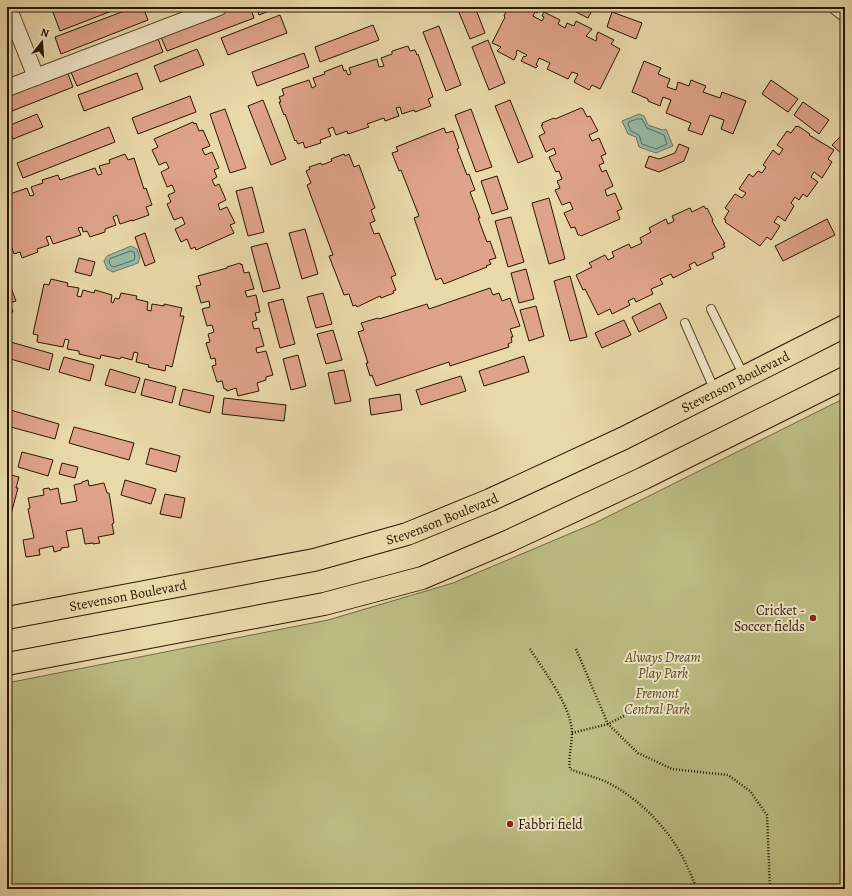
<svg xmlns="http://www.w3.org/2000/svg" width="852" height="896" viewBox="0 0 852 896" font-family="Alegreya,serif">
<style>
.green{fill:#bcbd84;stroke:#726a42}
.water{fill:#97baa8;stroke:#6b7865}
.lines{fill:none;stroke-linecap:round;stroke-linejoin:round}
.shore{stroke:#606854;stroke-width:1}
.building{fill:#dfa38a;stroke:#291600}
.lane-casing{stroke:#59462a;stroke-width:10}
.street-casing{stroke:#59462a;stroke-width:18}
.primary-casing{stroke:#291600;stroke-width:24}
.path{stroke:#291600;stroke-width:2.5;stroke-dasharray:1 2;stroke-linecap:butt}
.lane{stroke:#f1e6c7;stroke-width:8}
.street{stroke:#f1e6c7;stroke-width:16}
.primary{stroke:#e9d8a9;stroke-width:22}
.poi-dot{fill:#8f2418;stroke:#f1e6c7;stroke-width:1.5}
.labels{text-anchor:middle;stroke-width:4;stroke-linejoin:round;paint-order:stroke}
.street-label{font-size:14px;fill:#291600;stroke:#f1e6c7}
.poi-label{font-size:14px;fill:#291600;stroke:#f1e6c7;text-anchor:end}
.park-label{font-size:14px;font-style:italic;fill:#554828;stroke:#f1e6c7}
</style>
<rect width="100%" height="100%" fill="#e9d8a9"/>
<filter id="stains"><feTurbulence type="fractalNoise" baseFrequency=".005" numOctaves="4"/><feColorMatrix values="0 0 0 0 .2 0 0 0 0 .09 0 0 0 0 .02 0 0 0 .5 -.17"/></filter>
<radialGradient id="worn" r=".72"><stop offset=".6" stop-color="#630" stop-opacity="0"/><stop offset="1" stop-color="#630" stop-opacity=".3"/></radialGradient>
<!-- green -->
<path class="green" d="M845 398V889H7V683L328 620 453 583 595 523Z"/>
<!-- water -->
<g class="water">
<path d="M639 114 644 116 648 125 663 130 666 129 673 146 656 153 639 147 636 137 628 134 622 121Z"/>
<path d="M131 246 137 249 140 257 138 263 113 272 107 269 104 261 107 256Z"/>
</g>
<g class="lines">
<!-- shore -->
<g class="shore">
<path d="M638 119H642L647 128 664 135 667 144 656 149 642 144 639 135 631 131 628 124 629 122Z"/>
<path d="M131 251 134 252 135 257 134 260 114 267 111 266 109 262 110 259Z"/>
</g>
</g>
<!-- building -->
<g class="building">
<path d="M51 7H122L60 31Z"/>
<path d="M135 7H143L148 20 61 54 55 37Z"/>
<path d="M233 7H250L254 18 167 51 160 35Z"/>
<path d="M256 7H279L259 15Z"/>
<path d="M466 7H475L485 33 470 39 458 10Z"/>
<path d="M508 7H534L539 10 537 13 535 12 533 16 542 21 544 17 542 16 544 12 560 20 558 24 565 28 567 23 574 26 576 21 592 29 586 36 596 41 597 38 596 37 598 32 614 40 611 44 620 49 600 89 592 85 589 90 574 82 578 74 572 72 568 79 547 69 550 63 539 58 536 65 538 66 536 68 521 61 524 56 525 57 527 55 517 50 516 53 517 54 514 60 497 51 501 47 492 43 505 17 504 16Z"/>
<path d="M566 7H594L588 18Z"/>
<path d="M612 12 642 23 636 39 607 27Z"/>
<path d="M280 15 287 33 228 55 221 38Z"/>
<path d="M373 25 379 40 320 62 315 47Z"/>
<path d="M439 26 461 85 446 91 423 32Z"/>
<path d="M157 36 163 52 77 86 70 70Z"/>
<path d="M488 40 505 83 489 90 472 47Z"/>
<path d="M408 46 410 51 415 50 417 55 418 54 433 97 428 99 431 106 415 112 414 110 402 114 400 107 396 108 399 116 385 121 384 118 367 124 369 127 348 134 347 131 336 135 333 127 328 129 331 136 320 140 321 143 305 148 303 142 298 144 296 140 295 141 285 114 284 115 279 102H281L279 97 284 95 282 89 309 80 312 88 316 86 313 78 325 74 324 72 342 65 344 71 346 70 348 75 351 74 349 68 377 59 379 67 384 66 381 58 392 54V51Z"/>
<path d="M197 49 204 65 160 82 154 66Z"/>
<path d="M304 53 309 67 257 86 252 72Z"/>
<path d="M644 61 661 68 658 74 670 79 667 87 676 90 678 82 689 86 691 80 706 86 703 92 720 98 722 92 746 101 733 134 721 129 724 120 710 115 702 135 688 130 691 123 666 113 671 100 663 97 660 106 648 101V99L632 92Z"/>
<path d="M67 71 73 87 7 113V94Z"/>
<path d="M137 73 143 89 84 111 78 95Z"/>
<path d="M771 80 798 99 788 112 762 94Z"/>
<path d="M190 96 196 112 138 134 132 118Z"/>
<path d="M263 100 286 159 271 165 248 106Z"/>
<path d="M510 100 533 157 518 163 495 106Z"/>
<path d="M803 102 829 120 819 134 794 115Z"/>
<path d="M581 108 583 109 587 117 590 116 598 131 589 135 592 141 599 138 606 154 601 156 604 163 599 165 602 172 606 170 613 186 605 190 607 196 615 193 622 209 617 211 620 219 581 236 580 235H578L575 227 571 228 564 213 573 209 570 202 562 205 555 190 560 188 557 181 562 179 559 171 556 172 549 157 556 154 554 148 546 152 539 136 545 133 541 125H543L542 123 554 118 555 119Z"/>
<path d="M225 109 246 168 230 173 210 114Z"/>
<path d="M471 109 492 167 476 172 455 115Z"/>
<path d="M37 114 43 127 13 139 8 126Z"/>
<path d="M193 122 194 124 196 123 199 131 203 130 210 146 202 149 205 155 212 152 219 168 214 170 217 177 212 180 215 186 219 184 226 200 218 204 220 210 227 207 235 223 230 225 234 233 196 250 195 247 191 249 187 239 181 242 175 229 185 224 182 217 174 220 167 204 171 202 168 195 175 192 172 185 167 187 161 172 169 168 166 162 159 165 152 150 158 147 154 139Z"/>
<path d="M796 126 797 127 798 126 810 134 809 135 834 150 828 159 832 162 822 178 814 172 811 177 818 182 807 197 803 194 799 200 795 197 791 203 794 206 785 221 778 216 774 222 780 226 771 240 767 237 760 246 725 222 726 220 724 219 729 211 725 208 735 194 742 198 746 193 739 189 749 174 753 177 758 171 762 173 766 167 763 165 773 150 779 155 783 149 777 145 787 131 791 133Z"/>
<path d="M109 127 115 142 23 178 17 163Z"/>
<path d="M444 128 446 133 453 131 459 148 457 149 467 175 469 174 475 190 470 192 480 218H478L487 242 490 241 496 258 489 260 491 264 486 266 487 267 444 284 441 278 436 280 414 218 419 216 401 170 399 171 392 153 398 151 396 147Z"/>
<path d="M844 133 845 134V157L832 145Z"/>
<path d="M679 144 689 148 684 161 659 172 645 167 649 156 659 159 675 153Z"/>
<path d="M125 154 128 160 134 158 144 189 146 188 152 205 146 207 149 215 132 221V220L120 224 117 215 113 217 116 225 105 229V232L90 237 87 231 83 232 82 227 78 228 81 235 53 244 50 236 46 237 49 245 37 249 38 252 22 258 20 252 14 254 7 233V195L27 188 30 196 34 195 31 187 43 183 42 180 58 175 60 180 95 168 98 175 102 174 99 166 110 163 109 160Z"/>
<path d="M344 154 345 156 349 154 354 167 359 165 375 208 371 210 375 221 370 223 374 234 379 233 396 275 391 277 396 290 393 291 394 293 381 298 380 296 357 307 356 305 353 306 349 294 344 295 329 256 333 255 307 185 311 183 306 171 310 169 309 167 321 163 322 165 332 161 331 159Z"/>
<path d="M497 176 508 209 492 214 481 181Z"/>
<path d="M252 187 264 232 248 236 236 191Z"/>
<path d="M549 198 565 259 549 264 532 203Z"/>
<path d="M704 206 706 209 707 208 713 220 712 221 725 244H723L725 247 712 253 714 258 697 266 695 262 689 265 691 269 673 278 671 274 660 279 663 284 651 289 653 294 636 302 634 298 628 301 630 305 612 314 610 309 598 315 585 289 583 290 576 275 592 267 589 263 605 255 608 260 614 257 612 252 629 244 631 248 642 243 640 238 651 232 649 228 666 219 668 224 674 221 672 216 690 208 692 212Z"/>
<path d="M511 217 524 262 508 267 495 221Z"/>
<path d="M827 219 835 235 783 261 775 246Z"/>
<path d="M305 229 318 274 302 279 289 233Z"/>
<path d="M145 233 155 262 145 266 135 237Z"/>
<path d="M267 243 280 288 263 292 251 247Z"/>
<path d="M79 258 95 262 91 276 75 272Z"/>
<path d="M240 263 241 265 242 264 244 273 249 272 254 289 245 291 247 297 256 295 260 312 255 313 257 320 252 322 254 329 259 328 264 346 256 348 257 353 266 351 273 375 266 377V380L257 383 259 391 238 396 236 388 227 391 226 389H224L222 381 217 382 212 366 216 365 215 358 211 359 206 343 210 342 208 334 214 332 212 325 207 326 202 309 210 307 209 301 201 303 196 286 201 285 198 276 227 268V267Z"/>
<path d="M526 269 534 299 519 303 511 273Z"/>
<path d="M570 276 587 337 570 341 554 281Z"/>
<path d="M51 279 68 283 67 286 79 288 77 296 81 297 83 290 94 293 95 290 112 295 111 302 113 303 115 298 119 299 121 293 137 296 136 299 148 302 147 310 151 311 152 304 164 306V304L182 308 180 316H184L172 367 166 365 165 371 148 367 149 365 136 362 138 353 134 352 132 360 121 357 120 359 101 355 100 359 79 354V351L67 349 69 340 65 339 63 347 37 342 38 335 33 334 44 284 49 285Z"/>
<path d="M10 285 16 301 10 303 13 312 7 314V286Z"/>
<path d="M490 288 493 295 499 293 502 301 510 298 520 326 510 329 513 337H511L512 342 508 344 509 347 450 366 449 362 376 386 372 375 370 376 366 363H368L358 332 364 330 361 323 378 318 379 319 427 304 429 309Z"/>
<path d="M323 293 332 324 316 328 307 297Z"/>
<path d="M283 299 295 344 280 348 268 303Z"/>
<path d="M660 303 667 318 639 332 632 317Z"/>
<path d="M536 306 544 336 529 341 520 310Z"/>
<path d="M624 320 631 335 602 348 595 333Z"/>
<path d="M333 330 342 360 326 364 317 334Z"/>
<path d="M7 341 53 354 49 370 7 358Z"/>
<path d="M298 355 306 386 291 390 283 359Z"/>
<path d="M524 356 529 372 484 386 479 371Z"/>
<path d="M64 357 94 365 90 381 59 372Z"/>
<path d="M110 369 140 378 135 393 105 385Z"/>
<path d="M344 370 351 401 335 404 328 373Z"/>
<path d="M461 376 466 391 421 405 416 390Z"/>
<path d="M145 379 176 387 172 403 141 395Z"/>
<path d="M183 389 214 396 210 413 179 405Z"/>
<path d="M400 394 402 410 371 415 369 399Z"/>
<path d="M224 398 286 405 284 421 222 414Z"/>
<path d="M7 409 59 424 55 439 7 426Z"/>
<path d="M74 427 134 443 129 460 69 443Z"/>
<path d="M150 448 180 456 176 472 146 464Z"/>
<path d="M22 452 53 460 48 476 18 467Z"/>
<path d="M62 463 78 467 75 478 59 474Z"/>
<path d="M7 474 19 477 16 488H18L10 518H8L7 520Z"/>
<path d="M88 480 89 486 104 483 107 493H109L114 523 112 524 114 534 98 537 100 543 93 544V543L85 544 82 528 66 531 69 547 61 548V550L54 552 53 546 39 549 40 555 26 557 23 540 34 538 28 509 30 508 28 498 44 495 43 489 49 488 50 490 58 488 61 504 77 501 74 485 82 483V482Z"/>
<path d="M125 480 156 489 151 504 121 495Z"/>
<path d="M165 494 185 498 181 518 160 514Z"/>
</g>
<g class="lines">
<!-- lane casing -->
<g class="lane-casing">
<g id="lane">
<path d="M711 309 744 376"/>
<path d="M685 323 715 391"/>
</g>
</g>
<!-- street casing -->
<g class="street-casing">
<g id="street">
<path d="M8 7 36 77"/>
<path d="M837 7 845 13"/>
<path d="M7 88 219 7"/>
</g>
</g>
<!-- primary casing -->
<g class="primary-casing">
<g id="primary">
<path id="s1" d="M7 618 314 560 407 534 490 500 624 438 845 326"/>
<path d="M7 664 324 604 422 578 509 541 644 478 845 378"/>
</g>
</g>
<!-- path -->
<g class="path">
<path d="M530 649C544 671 571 706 572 732 572 745 568 757 570 769 580 773 591 776 602 780 632 793 660 820 677 847 685 860 691 875 697 889"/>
<path d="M576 649 608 724 638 753 672 769 728 775 750 791 767 815 770 889"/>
<path d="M572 733 608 724 643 706"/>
</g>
<!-- lane -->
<use href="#lane" class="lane"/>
<!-- street -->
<use href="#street" class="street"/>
<!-- primary -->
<use href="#primary" class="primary"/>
</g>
<!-- markers -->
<g class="poi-dot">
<circle cx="813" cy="618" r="4"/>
<circle cx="510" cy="824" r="4"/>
</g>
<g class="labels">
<!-- street labels -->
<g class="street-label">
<text dy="5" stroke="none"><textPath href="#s1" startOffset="771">Stevenson Boulevard</textPath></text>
<text dy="5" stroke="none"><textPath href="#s1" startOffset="447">Stevenson Boulevard</textPath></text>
<text dy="5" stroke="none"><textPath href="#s1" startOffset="123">Stevenson Boulevard</textPath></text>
</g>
<!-- poi labels -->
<g class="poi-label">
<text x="805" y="615">Cricket -<tspan x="805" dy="16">Soccer fields</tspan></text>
<text x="518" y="829" text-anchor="start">Fabbri field</text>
</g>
<!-- park labels -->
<g class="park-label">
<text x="663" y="662">Always Dream<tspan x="663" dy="16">Play Park</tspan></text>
<text x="657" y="698">Fremont<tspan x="657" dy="16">Central Park</tspan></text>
</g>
</g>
<!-- margin -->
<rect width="852" height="896" fill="none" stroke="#e9d8a9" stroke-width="24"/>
<rect x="8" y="8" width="836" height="880" fill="none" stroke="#291600" stroke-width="2"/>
<rect x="12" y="12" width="828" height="872" fill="none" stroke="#291600"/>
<!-- north arrow -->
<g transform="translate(42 42) rotate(17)" stroke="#f1e6c7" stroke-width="3" paint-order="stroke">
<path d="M0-3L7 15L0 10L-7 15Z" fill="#291600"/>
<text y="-6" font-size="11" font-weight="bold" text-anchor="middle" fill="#291600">N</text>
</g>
<rect width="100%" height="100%" filter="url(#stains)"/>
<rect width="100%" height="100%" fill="url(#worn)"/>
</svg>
